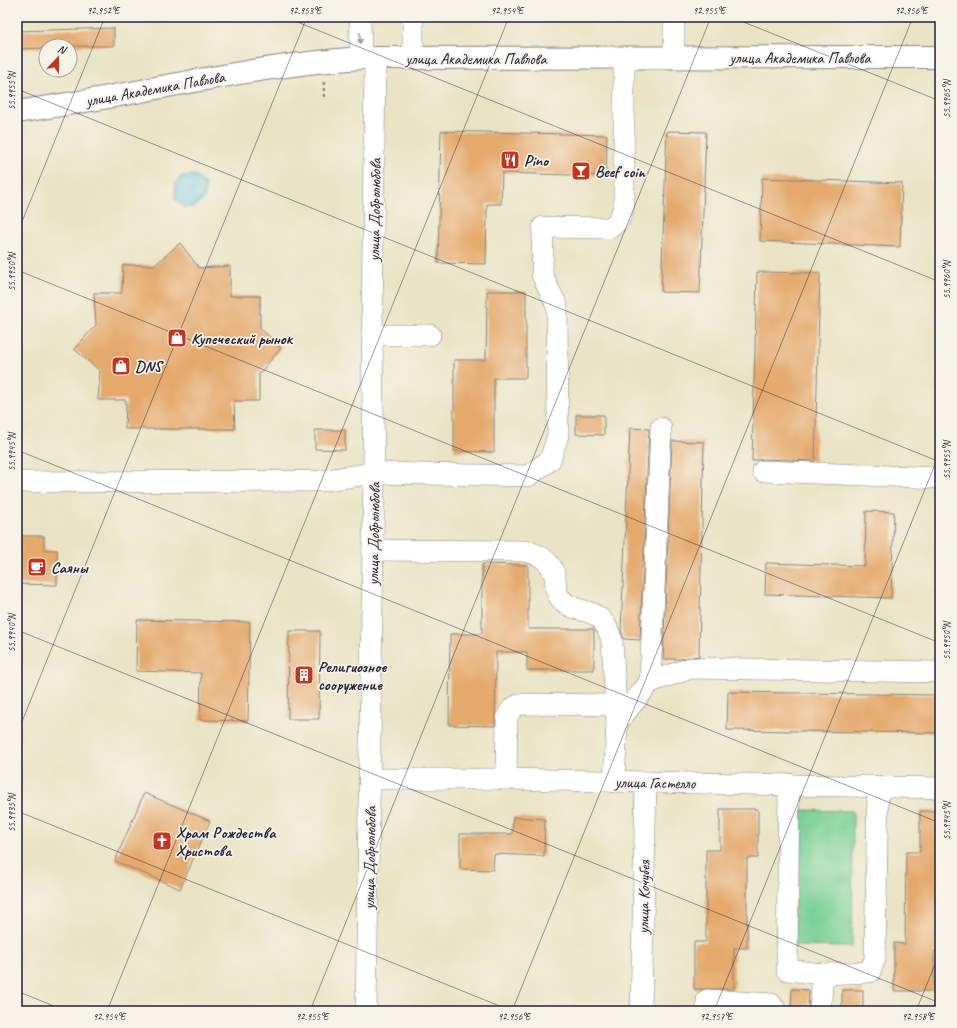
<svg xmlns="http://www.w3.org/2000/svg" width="957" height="1028" viewBox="0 0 957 1028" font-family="Caveat,sans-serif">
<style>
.green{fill:#79d095;stroke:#4e7968}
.water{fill:#56b9d4;stroke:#3c6e88}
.building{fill:#e5a96c}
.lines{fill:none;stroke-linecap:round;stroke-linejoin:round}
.minor-casing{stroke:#868380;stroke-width:22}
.major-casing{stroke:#868380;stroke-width:24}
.path{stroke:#868380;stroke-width:2.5;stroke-dasharray:3 3;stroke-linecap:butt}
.minor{stroke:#fff;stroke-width:21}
.major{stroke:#fff;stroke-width:22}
.oneway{fill:#9c9ca7}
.ticks{fill:none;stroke:#22223b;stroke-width:1;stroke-opacity:0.45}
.labels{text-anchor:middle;stroke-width:3.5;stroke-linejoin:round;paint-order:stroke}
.street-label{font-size:16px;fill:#22223b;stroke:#f7f3e8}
.poi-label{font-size:16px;font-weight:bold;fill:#22223b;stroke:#f7f3e8;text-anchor:start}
.neatline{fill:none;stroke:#22223b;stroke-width:1.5}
.ticks-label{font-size:10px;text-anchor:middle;fill:#22223b}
</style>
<rect width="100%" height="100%" fill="#f7f3e8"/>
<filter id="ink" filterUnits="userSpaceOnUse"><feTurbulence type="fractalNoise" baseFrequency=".025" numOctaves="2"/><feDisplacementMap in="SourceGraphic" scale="8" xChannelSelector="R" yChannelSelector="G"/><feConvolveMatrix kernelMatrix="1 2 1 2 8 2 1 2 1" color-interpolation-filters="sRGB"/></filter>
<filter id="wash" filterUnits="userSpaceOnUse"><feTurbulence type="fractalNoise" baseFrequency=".012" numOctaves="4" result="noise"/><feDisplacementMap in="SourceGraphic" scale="16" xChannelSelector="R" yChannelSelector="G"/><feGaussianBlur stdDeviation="0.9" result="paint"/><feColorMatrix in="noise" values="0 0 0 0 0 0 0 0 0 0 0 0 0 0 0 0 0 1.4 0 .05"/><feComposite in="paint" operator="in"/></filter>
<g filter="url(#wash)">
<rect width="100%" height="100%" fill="#eae4c5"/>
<!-- green -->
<path class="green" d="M796 810 853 811 852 947 794 946Z"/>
<!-- water -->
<path class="water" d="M195 175 205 184V198L194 207H183L175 199V184L181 176Z"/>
<g id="blocks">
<!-- building -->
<g class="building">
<path d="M114 28V46H46V48L17 49V31Z"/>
<path d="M441 131 607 135 606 176 502 173 501 204H487L486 264 438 263Z"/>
<path d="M667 131 706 132 700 293 661 292Z"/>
<path d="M762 178 902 183 900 247 760 241Z"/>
<path d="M180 243 199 268 230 266V296H260V328L281 348 259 374V401H234L235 429H125L126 400H98L100 371 74 349 96 325 94 293H122L123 265H155Z"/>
<path d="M757 272 820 273 815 461 763 459 752 461Z"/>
<path d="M487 291H526V378H494V452L454 451V360H486Z"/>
<path d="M576 415H604V435L576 434Z"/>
<path d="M630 428 649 429 640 640 624 639 621 630Z"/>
<path d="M315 430H345V450L315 449Z"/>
<path d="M672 441 704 442 699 656 680 659H663Z"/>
<path d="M866 511 894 512 891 598 765 594 766 563 865 566Z"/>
<path d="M17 536H44V550H57V585L17 584Z"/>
<path d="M482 564 528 565V629H594V670H527V652H496L495 726 449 725 450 634H482Z"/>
<path d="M137 620 250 622 248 721 200 720 201 673 136 671Z"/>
<path d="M289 631H320L319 719H288Z"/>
<path d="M728 692 939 695V733L727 730Z"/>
<path d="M144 793 210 821 180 889 115 861Z"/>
<path d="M720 809H758V858H747V948H734V989H694V942H706V850H720Z"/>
<path d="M920 811H940V951H934V991H894V943L905 944 906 852H920Z"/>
<path d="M513 817 545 819 544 856 494 854 493 870 460 869V834H512Z"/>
<path d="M792 989 809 990 808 1011H791Z"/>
<rect x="842" y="990" width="21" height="21"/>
</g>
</g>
</g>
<g filter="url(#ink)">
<use href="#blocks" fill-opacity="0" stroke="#868380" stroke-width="1"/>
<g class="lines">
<!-- minor casing -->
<g class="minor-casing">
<g id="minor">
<path d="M360 17 361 58"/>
<path d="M413 57V17"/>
<path d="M674 57V17"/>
<path d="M372 335H430"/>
<path d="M763 471 940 478"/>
<path d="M17 482 320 481 374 473 528 476 550 460 558 435 557 306 542 275 543 227 610 228 619 220 624 207V58"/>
<path d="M373 550 523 551C538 553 552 561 555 577 556 585 555 591 560 598 578 619 601 600 612 641L617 723"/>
<path d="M650 682 661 428"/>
<path d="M370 779H506L940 788"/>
<path d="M506 779 507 719C509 710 513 707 521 704L615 705"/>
<path d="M614 782 617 723 650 682 691 668 940 672"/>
<path d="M789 784 787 970 823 974 870 972 875 959 878 786"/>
<path d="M366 1011 374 473 372 335 375 58"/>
<path d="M641 1011 646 782"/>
<path d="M707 1011V1000L771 1004 776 1011"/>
<path d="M820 1011 823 974"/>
</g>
</g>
<!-- major casing -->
<g class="major-casing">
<path id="major" d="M17 112C62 105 107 98 151 89 221 76 290 63 361 58L940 57"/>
</g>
<!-- path -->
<g class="path">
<path d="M384 17V20"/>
<path d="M441 19V17"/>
<path d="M324 82V99"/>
</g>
<!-- minor -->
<use href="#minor" class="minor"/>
<!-- major -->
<use href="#major" class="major"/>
</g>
<!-- one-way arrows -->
<defs><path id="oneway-solid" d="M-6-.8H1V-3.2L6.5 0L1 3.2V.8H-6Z"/></defs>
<use class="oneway" href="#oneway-solid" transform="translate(360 38) rotate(89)"/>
</g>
<!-- ticks -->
<path class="ticks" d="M285 17 940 282M731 17 940 101M17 89 940 462M17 234 105 17M17 270 940 643M17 450 940 823M17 630 940 1003M17 734 307 17M17 811 512 1011M17 991 66 1011M107 1011 509 17M310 1011 711 17M512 1011 913 17M714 1011 940 452M916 1011 940 952"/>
<!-- icons -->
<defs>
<g id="restaurant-square" transform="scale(1)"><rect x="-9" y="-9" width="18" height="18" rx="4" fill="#c8321e" stroke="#f7f3e8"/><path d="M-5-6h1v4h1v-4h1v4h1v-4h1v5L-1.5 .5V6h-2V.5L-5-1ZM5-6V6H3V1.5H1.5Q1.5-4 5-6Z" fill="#fff"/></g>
<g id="bar-square" transform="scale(1)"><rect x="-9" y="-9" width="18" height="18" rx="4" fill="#c8321e" stroke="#f7f3e8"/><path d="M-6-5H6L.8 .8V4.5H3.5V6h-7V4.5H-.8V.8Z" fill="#fff"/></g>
<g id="shop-square" transform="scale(1)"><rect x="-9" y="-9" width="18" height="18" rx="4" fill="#c8321e" stroke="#f7f3e8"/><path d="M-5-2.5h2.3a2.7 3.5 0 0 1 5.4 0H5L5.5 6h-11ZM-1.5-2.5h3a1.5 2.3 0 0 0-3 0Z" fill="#fff"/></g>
<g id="cafe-square" transform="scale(1)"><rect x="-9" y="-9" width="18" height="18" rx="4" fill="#c8321e" stroke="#f7f3e8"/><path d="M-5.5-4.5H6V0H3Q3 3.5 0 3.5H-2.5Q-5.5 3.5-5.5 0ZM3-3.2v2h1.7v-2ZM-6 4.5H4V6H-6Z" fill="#fff"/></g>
<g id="building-square" transform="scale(1)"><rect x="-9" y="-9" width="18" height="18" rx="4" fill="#c8321e" stroke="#f7f3e8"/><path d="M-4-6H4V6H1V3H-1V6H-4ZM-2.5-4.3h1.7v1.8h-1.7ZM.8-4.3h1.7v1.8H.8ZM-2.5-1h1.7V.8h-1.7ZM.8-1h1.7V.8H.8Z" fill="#fff"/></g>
<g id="church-square" transform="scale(1)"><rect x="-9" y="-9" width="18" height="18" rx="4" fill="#c8321e" stroke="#f7f3e8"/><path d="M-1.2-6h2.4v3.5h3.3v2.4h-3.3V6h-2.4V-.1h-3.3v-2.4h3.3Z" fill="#fff"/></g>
</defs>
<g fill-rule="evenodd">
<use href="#restaurant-square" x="510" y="160"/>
<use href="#bar-square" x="581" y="171"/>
<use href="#shop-square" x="177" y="338"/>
<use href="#shop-square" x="121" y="366"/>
<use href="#cafe-square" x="37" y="567"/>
<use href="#building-square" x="304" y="675"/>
<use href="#church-square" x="162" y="841"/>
</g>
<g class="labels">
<!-- street labels -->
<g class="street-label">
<text x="800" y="63">улица Академика Павлова</text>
<text x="476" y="64">улица Академика Павлова</text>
<text transform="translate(155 88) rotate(-10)" y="6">улица Академика Павлова</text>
<text transform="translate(374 210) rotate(-89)" y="6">улица Добролюбова</text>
<text transform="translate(373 534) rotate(-89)" y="6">улица Добролюбова</text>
<text transform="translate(655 782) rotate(1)" y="6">улица Гастелло</text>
<text transform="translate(369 858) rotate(-89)" y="6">улица Добролюбова</text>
<text transform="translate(643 897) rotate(-89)" y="6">улица Кочубея</text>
</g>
<!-- poi labels -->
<g class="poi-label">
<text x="524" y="166">Pino</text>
<text x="595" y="177">Beef coin</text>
<text x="191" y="344">Купеческий рынок</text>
<text x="135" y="372">DNS</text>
<text x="51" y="573">Саяны</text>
<text x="318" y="672">Религиозное<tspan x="318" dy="18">сооружение</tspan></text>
<text x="176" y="838">Храм Рождества<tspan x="176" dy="18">Христова</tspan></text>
</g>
</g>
<!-- margin -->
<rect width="957" height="1028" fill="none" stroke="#f7f3e8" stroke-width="44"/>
<!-- north arrow -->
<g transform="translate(58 58) rotate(22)"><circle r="19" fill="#f7f3e8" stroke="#a29fa3"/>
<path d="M0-3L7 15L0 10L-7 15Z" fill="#c8321e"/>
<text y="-6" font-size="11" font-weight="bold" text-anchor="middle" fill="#22223b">N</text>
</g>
<rect x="22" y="22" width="913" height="984" class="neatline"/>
<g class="ticks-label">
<text x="103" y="14">92.952°E</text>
<text x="305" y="14">92.953°E</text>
<text x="507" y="14">92.954°E</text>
<text x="709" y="14">92.955°E</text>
<text x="911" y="14">92.956°E</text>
<text transform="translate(11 91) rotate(-90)" y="4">55.9955°N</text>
<text transform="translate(946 99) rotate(-90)" y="4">55.9965°N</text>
<text transform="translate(11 272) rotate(-90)" y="4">55.9950°N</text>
<text transform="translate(946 280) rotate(-90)" y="4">55.9960°N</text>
<text transform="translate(11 452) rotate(-90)" y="4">55.9945°N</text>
<text transform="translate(946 460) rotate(-90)" y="4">55.9955°N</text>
<text transform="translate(11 633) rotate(-90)" y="4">55.9940°N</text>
<text transform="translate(946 641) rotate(-90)" y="4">55.9950°N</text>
<text transform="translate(11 813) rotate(-90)" y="4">55.9935°N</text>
<text transform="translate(946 821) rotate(-90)" y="4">55.9945°N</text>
<text x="109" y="1020">92.954°E</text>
<text x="312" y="1020">92.955°E</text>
<text x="514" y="1020">92.956°E</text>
<text x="716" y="1020">92.957°E</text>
<text x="918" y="1020">92.958°E</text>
</g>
</svg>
